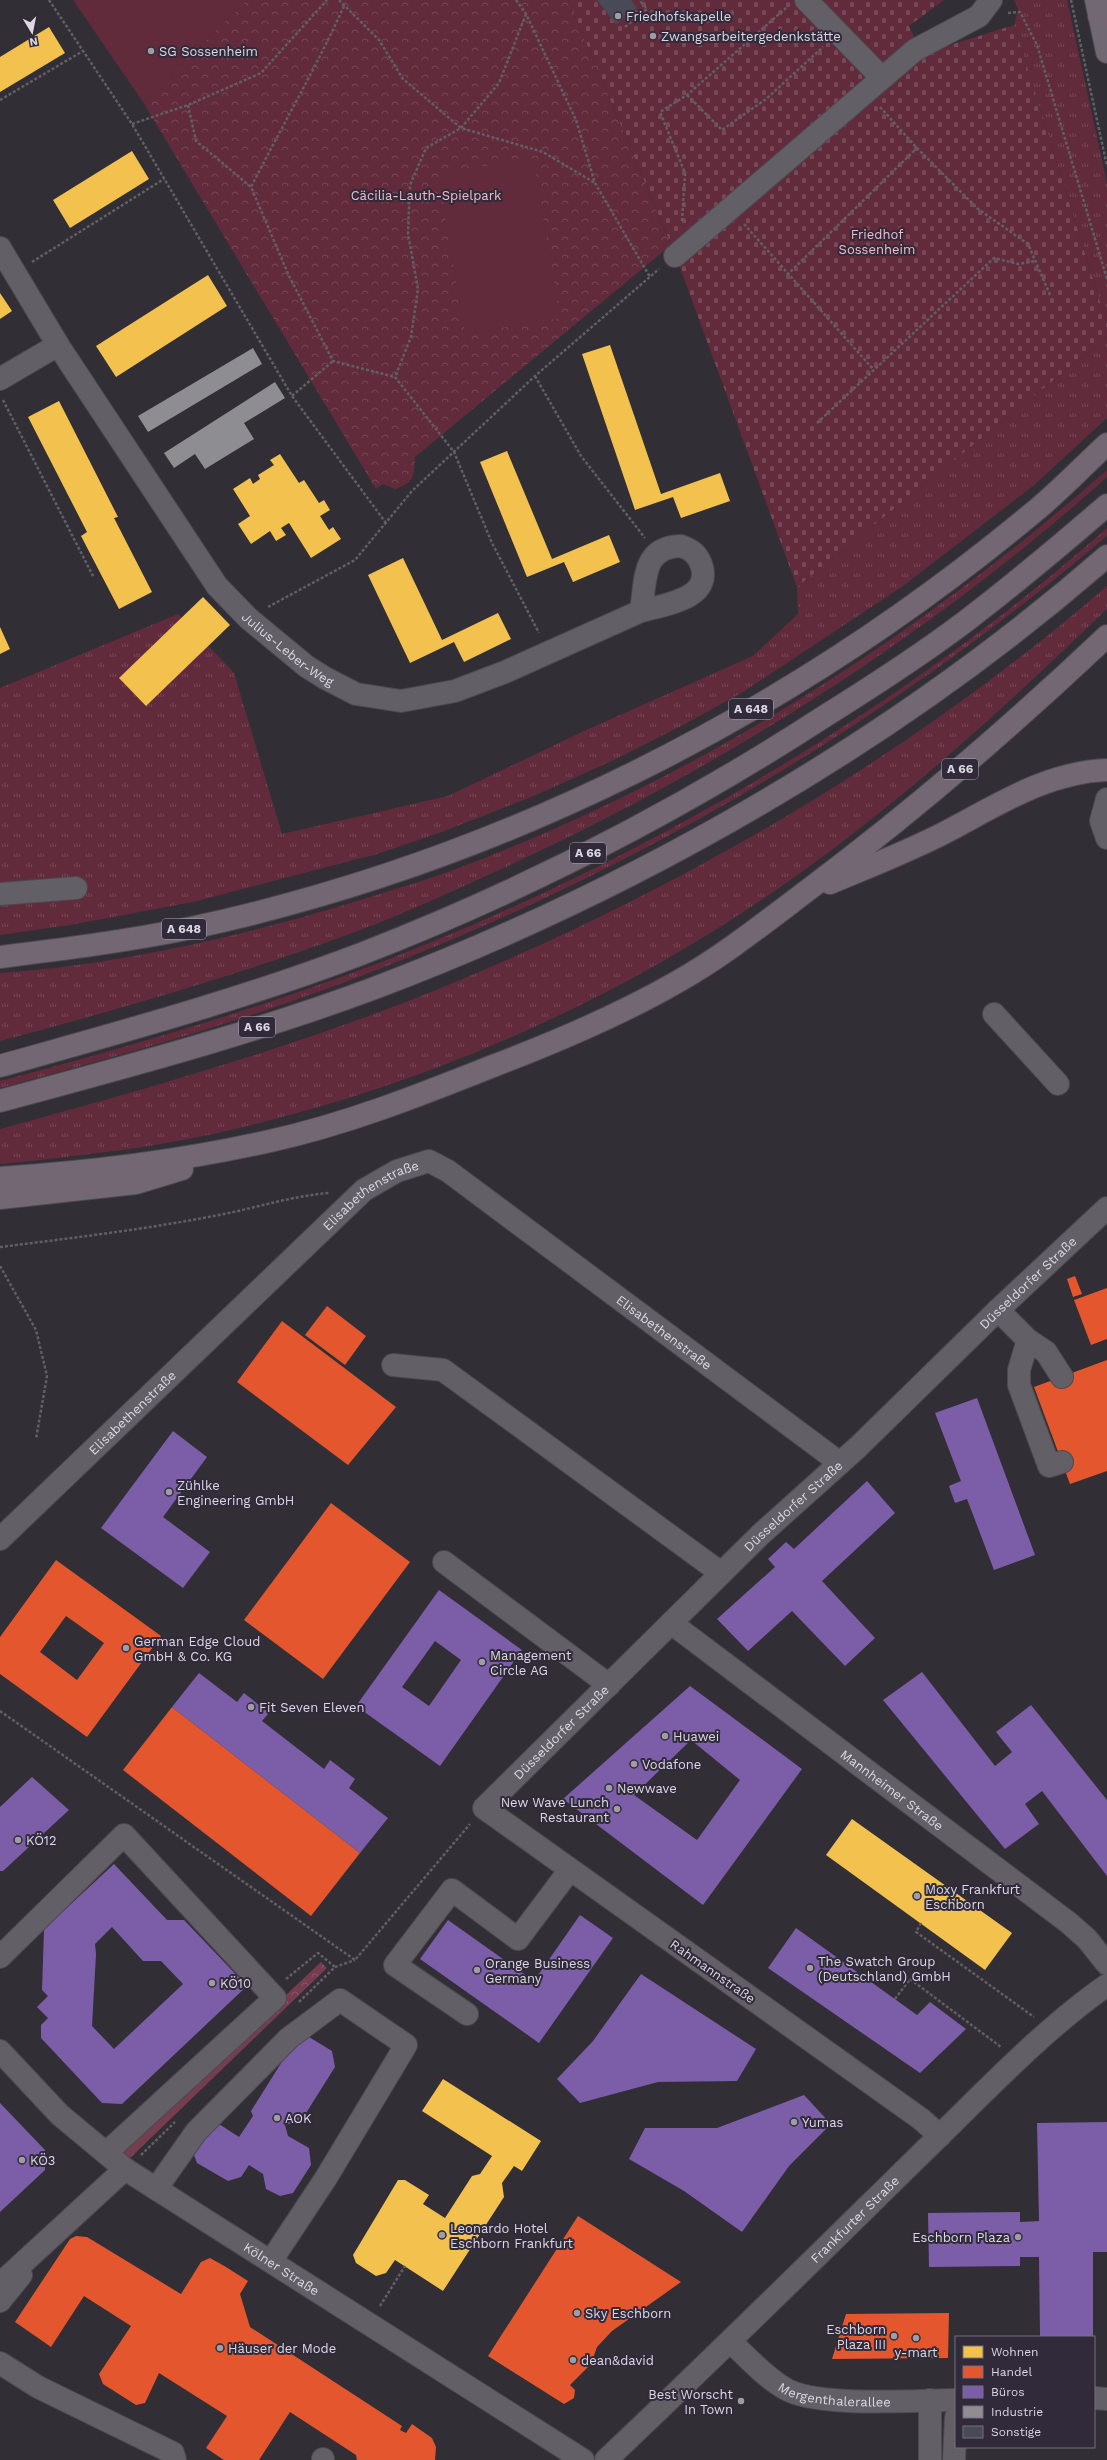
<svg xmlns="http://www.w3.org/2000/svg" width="1107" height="2460" viewBox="0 0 1107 2460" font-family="'Work Sans',sans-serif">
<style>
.grass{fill:url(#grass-tufts)}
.forest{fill:url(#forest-crowns)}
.cemetery{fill:url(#cemetery-stones)}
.park{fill:url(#park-crowns)}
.pitch{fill:#612b3c}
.homes{fill:#f2c14e}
.shops{fill:#e4572e;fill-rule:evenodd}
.offices{fill:#7b5ea7;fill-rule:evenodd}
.industry{fill:#8d8d92}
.building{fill:#484a57}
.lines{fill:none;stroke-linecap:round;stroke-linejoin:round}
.minor-casing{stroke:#4c4951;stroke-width:24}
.major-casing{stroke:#4c4951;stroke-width:24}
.highway-casing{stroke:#4c4951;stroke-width:24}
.path{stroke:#615e64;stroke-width:2.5;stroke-dasharray:3 2;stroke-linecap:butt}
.minor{stroke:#625f67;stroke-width:22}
.major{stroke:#706872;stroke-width:22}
.highway{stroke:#726773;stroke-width:22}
.poi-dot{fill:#a09ca6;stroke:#302a3a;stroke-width:1.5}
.labels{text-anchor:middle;stroke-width:4;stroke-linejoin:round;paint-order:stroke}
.shield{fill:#302a3a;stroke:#a8a4b0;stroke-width:1}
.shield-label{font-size:12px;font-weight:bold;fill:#dcd8e3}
.poi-label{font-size:13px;fill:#dcd8e3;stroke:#302a3a;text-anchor:start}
.park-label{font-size:13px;fill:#f8bac8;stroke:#302a3a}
.street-label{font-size:13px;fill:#dcd8e3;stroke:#302a3a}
</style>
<defs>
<pattern id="grass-tufts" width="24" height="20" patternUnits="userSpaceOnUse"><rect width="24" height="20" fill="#612b3c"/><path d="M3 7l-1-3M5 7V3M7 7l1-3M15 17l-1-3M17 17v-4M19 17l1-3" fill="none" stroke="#774958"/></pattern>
<pattern id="forest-crowns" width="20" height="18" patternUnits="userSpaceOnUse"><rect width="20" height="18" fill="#763d4e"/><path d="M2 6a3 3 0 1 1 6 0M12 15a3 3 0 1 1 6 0" fill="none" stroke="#895867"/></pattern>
<pattern id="cemetery-stones" width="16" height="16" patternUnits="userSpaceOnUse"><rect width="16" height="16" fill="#612b3c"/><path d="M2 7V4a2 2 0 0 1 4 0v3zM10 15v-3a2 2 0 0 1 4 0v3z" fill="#774958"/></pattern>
<pattern id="park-crowns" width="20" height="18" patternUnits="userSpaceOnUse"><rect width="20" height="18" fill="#612b3c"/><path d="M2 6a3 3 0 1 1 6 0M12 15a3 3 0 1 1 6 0" fill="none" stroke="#774958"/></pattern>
</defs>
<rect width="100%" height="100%" fill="#312e36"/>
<!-- grass -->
<g class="grass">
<path d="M1014 0H1067L1107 183V324L1014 25 1018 9Z"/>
<path d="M1107 337V418L1033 486 903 586 743 692 685 724 614 760 536 795 442 832 377 854 193 902 70 925 0 935V688L178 614 234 673 282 834 448 796 584 731 753 656 798 614 797 587Z"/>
<path d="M1107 470V477C930 636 722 767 506 867 457 889 406 913 355 932 239 975 120 1009 0 1041V973C115 965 230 939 341 906 388 891 436 878 482 859 714 768 920 634 1107 470Z"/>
<path d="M1107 528V536C869 737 611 886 318 992 214 1030 107 1059 0 1088V1081C143 1043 287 1001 424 945 664 848 913 700 1107 528Z"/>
<path d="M1107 586V609C1011 701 912 793 803 871 634 993 442 1080 239 1128 161 1147 80 1156 0 1164V1129C137 1092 273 1053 406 1002 658 903 901 764 1107 586Z"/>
</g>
<!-- forest -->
<path class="forest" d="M321 1962 327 1968 126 2162 118 2154Z"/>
<!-- cemetery -->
<path class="cemetery" d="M568 0H944L909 26 919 47 928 52 1014 25 1107 324V337L797 587 675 254Z"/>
<!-- park -->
<path class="park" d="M247 0H568L671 245 415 457C414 476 414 483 395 489L383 484 376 489 143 102Z"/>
<!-- pitch -->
<g class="pitch">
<path d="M73 0H247L143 102Z"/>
<path d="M533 158 560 318 465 334 438 174Z"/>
</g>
<!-- homes -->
<g class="homes">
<path d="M49 27 65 53 0 92V57Z"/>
<path d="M132 151 149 179 70 228 53 200Z"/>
<path d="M208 275 227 306 116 377 96 346Z"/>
<path d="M0 293 12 311 0 319Z"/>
<path d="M610 345 661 494 720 473 730 501 681 518 673 497 635 510 582 354Z"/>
<path d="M59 401 118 517 114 518 152 592 119 609 81 536 87 532 28 417Z"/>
<path d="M507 451 552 559 609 535 620 562 573 582 564 562 527 577 480 462Z"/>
<path d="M280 454 299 483 304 480 319 503 324 500 330 510 320 516 329 530 333 527 341 539 311 558 289 523 281 528 286 535 276 541 270 531 251 544 238 524 250 516 233 489 250 478 253 484 260 479 258 475 274 465 270 460Z"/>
<path d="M403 558 442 640 498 613 511 639 464 662 454 642 410 663 368 575Z"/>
<path d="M203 597 230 625 146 706 119 678Z"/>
<path d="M0 627 10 649 0 654Z"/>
<path d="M852 1819 1012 1933 985 1970 826 1855Z"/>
<path d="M443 2079 541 2141 522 2171 514 2166 502 2183 504 2197 443 2291 395 2260 386 2273 376 2276 356 2263 353 2255 398 2180H405L429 2195 423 2204 445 2218 472 2176 480 2174 492 2156 422 2111Z"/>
</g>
<!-- shops -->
<g class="shops">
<path d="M1075 1276 1082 1294 1073 1297 1067 1279Z"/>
<path d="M1107 1288V1339L1091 1345 1074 1300Z"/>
<path d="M327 1306 366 1336 345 1365 305 1335Z"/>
<path d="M282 1321 396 1407 348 1465 237 1382Z"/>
<path d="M1107 1360V1471L1070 1484 1034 1387Z"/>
<path d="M331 1503 410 1562 323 1679 244 1620Z"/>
<path d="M56 1560 161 1636 87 1737 0 1674V1637ZM66 1616 104 1643 77 1680 40 1652Z"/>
<path d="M172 1707 360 1853 311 1916 123 1770Z"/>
<path d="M578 2216 681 2282 612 2331 597 2347 591 2364 570 2385 575 2390 574 2398 564 2404 488 2356Z"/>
<path d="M76 2236 87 2237 181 2294 201 2262 210 2258 226 2267 248 2281 240 2294 250 2327 402 2426 400 2430 406 2433 412 2424 432 2438 436 2447 435 2460H357L356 2455 290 2412 259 2460H224L206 2448 227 2416 159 2373 145 2403 136 2405 103 2384 99 2374 131 2326 84 2296 51 2347 15 2322 70 2239Z"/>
<path d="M949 2313 948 2358 832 2359 846 2314Z"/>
</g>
<!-- offices -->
<g class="offices">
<path d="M977 1398 1035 1555 994 1570 967 1499 955 1503 951 1492 949 1486 961 1481 935 1413Z"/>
<path d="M173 1431 207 1457 163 1517 210 1552 183 1588 101 1528Z"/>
<path d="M867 1481 895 1513 822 1581 875 1638 845 1666 792 1611 748 1651 717 1619 775 1567 768 1559 786 1542 794 1549Z"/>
<path d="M439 1590 522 1650 440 1766 356 1706ZM435 1641 461 1660 429 1706 402 1687Z"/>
<path d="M922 1672 995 1766 1012 1752 996 1732 1031 1705 1107 1800V1876L1042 1791 1025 1804 1039 1824 1005 1849 883 1700Z"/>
<path d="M199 1673 237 1702 244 1693 269 1713 262 1721 324 1769 330 1760 355 1779 349 1788 388 1818 360 1853 172 1707Z"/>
<path d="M690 1686 802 1769 703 1905 563 1799ZM691 1740 740 1780 697 1840 634 1795Z"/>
<path d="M32 1777 69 1810 3 1871H0V1807Z"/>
<path d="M114 1864 167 1920H184L247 1986 122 2104 102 2103 41 2038V2025L48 2018 37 2007 48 1996 42 1990 44 1929ZM112 1927 143 1961H161L183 1984 114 2049 92 2026 96 1954 95 1944Z"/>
<path d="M580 1915 613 1938 539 2043 420 1959 448 1920 534 1981Z"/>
<path d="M796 1928 917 2015 930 2002 966 2029 920 2073 768 1968Z"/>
<path d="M641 1974 756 2049 737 2081 658 2082 580 2103 557 2079 593 2041Z"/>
<path d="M309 2037 332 2051 335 2067 301 2121 285 2125 288 2136 309 2148 311 2165 293 2193 280 2196 266 2189 263 2174 249 2165 241 2177 228 2181 197 2163 192 2150 206 2126 219 2124 239 2137 253 2116 251 2111 295 2041Z"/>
<path d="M804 2095 831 2124 789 2166 742 2232 684 2191 629 2159 645 2128H717Z"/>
<path d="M0 2103 45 2150V2170L0 2212Z"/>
<path d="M1107 2122V2252H1093V2337H1040L1039 2257H1020V2266L929 2267 928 2213 1020 2212V2222L1039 2221 1037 2123Z"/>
</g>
<!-- industry -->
<g class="industry">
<path d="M253 348 262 364 148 432 138 416Z"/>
<path d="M275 382 285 398 244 423 254 439 205 469 195 454 174 468 164 453Z"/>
</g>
<!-- building -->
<path class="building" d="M597 0H631L637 8 616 24Z"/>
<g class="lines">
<!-- minor casing -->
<g class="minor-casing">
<g id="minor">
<path d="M806 0 882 78"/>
<path id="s1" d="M0 248 58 345 217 586 248 618 306 666 325 678 356 694 401 701 455 691 505 672 641 611"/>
<path d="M675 256 915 50 979 16 991 0"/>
<path d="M0 379 58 345"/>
<path d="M681 546C692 550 697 554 701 564 714 599 663 605 641 611 646 579 642 547 681 546Z"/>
<path d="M1107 799 1101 821 1107 838"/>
<path d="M0 894 76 888"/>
<path d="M994 1014 1058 1084"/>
<path d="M998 1310 1028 1340 1046 1352 1062 1377"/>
<path d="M1028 1340 1019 1370V1385L1049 1466 1062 1462"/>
<path d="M393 1365 443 1370 721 1573"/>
<path id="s2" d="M0 1539 364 1190 397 1171 429 1161 448 1171 840 1463"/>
<path d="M444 1562 609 1685"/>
<path id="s3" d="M671 1623 1069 1923 1087 1939 1107 1964"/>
<path d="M0 1957 124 1835 275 1998 106 2153"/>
<path d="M467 2014 395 1965 452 1890 518 1939 569 1871"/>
<path id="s4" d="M0 2051 60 2115 125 2169 583 2460"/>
<path id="s5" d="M940 2136 921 2119 484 1808 760 1535 858 1447 998 1310 1107 1208"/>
<path d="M156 2189 196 2132 289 2038 340 2000 406 2045 326 2178 271 2261"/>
<path d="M0 2284 125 2169"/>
<path d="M0 2301 21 2275"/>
<path id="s6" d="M731 2342C748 2358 764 2376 784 2388 815 2408 917 2400 956 2400"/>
<path d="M0 2363 38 2387 173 2453 175 2460"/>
<path d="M1094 2398 1107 2399"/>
<path d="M930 2400V2460"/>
<path d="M323 2460V2459"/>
<path id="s7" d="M606 2460C712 2360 816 2257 920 2155 978 2099 1042 2030 1107 1985"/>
<path d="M954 2460 956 2418"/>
</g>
</g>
<!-- major casing -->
<g class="major-casing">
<path id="major" d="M1096 0 1107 52"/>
</g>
<!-- highway casing -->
<g class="highway-casing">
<g id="highway">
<path d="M1099 16 1107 18"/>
<path d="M830 883C868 867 907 852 944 833 996 806 1046 772 1107 770"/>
<path d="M0 957C64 949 128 941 191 928 498 862 788 716 1029 516 1057 494 1081 468 1107 444"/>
<path d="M0 1066C121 1032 243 999 361 954 523 891 679 811 825 716 873 686 921 655 966 621 1014 584 1061 545 1107 505"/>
<path d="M0 1101C125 1067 251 1034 372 989 635 890 895 741 1107 556"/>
<path d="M0 1178C91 1172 182 1161 270 1141 347 1124 420 1095 493 1066 556 1042 618 1016 677 982 725 955 768 920 812 887 916 809 1013 725 1107 636"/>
<path d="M0 1198 136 1183 182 1169"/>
</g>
</g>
<!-- path -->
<g class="path">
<path d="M49 0 132 124 292 396 386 523"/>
<path d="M339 0 379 40 403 79 461 128 543 152 595 183"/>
<path d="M516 0 526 14 576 120 595 183 650 277"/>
<path d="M1071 0 1107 166"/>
<path d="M344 6C316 68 282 126 251 187L289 276 333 361 395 377"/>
<path d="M1008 13 1020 12 1037 45 1107 279"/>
<path d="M526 14 499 83 461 128 426 148 410 185 408 234 418 289 411 337 395 377 454 452 492 543 539 633"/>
<path d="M625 27 647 9 641 2 643 0"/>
<path d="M687 95 722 130 766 99 823 47"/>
<path d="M0 100 83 51"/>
<path d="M188 105 196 141 251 187"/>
<path d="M880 107 917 148 978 209 1028 244 1050 295"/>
<path d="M132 124 188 105 261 73 327 0"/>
<path d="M682 221 685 173 660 112 687 95 786 8"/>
<path d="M744 224 873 369"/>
<path d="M32 262 164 179"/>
<path d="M787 275 917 148"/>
<path d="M535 376 581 456 645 538"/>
<path d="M292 396 333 361"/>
<path d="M3 400 94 578"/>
<path d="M817 423 994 258 1018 264 1035 261"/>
<path d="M268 607 355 560 412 491 535 376 659 269"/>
<path d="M0 1247C73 1238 147 1229 219 1215 256 1208 291 1196 329 1193"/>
<path d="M0 1266 36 1330 47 1376 36 1439"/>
<path d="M0 1711 355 1960 470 1824"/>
<path d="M921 1923 916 1932 1034 2017"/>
<path d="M286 1979 318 1953 335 1967"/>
<path d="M895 1999 910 1979 1001 2047"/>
<path d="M299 2002 335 1967 355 1960"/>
<path d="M141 2155 175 2122"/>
<path d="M380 2306 405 2266"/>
</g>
<!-- minor -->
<use href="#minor" class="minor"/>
<!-- major -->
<use href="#major" class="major"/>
<!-- highway -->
<use href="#highway" class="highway"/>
</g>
<!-- markers -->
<g class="poi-dot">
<circle cx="618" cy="16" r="4"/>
<circle cx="653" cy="36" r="4"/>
<circle cx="151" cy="51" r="4"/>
<circle cx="169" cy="1492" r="4"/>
<circle cx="126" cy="1648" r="4"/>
<circle cx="482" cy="1662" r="4"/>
<circle cx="251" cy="1707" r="4"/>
<circle cx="665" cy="1736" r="4"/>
<circle cx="634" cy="1764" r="4"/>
<circle cx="609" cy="1788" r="4"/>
<circle cx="617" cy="1809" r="4"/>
<circle cx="18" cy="1840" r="4"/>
<circle cx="917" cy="1896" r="4"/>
<circle cx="810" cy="1968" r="4"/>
<circle cx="477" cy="1970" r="4"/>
<circle cx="212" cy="1983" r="4"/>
<circle cx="277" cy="2118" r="4"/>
<circle cx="794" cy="2122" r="4"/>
<circle cx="22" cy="2160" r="4"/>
<circle cx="442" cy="2235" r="4"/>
<circle cx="1018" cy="2237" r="4"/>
<circle cx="577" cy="2313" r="4"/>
<circle cx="894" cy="2336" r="4"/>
<circle cx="916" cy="2338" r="4"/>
<circle cx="220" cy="2348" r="4"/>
<circle cx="573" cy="2360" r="4"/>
<circle cx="741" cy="2401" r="4"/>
</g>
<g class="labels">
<!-- shield labels -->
<g class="shield">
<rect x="729" y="699" width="44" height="20" rx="3"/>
<rect x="942" y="759" width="36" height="20" rx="3"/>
<rect x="570" y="843" width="36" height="20" rx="3"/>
<rect x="162" y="919" width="44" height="20" rx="3"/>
<rect x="239" y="1017" width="36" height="20" rx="3"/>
</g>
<g class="shield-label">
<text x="751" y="713">A 648</text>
<text x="960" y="773">A 66</text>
<text x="588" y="857">A 66</text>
<text x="184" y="933">A 648</text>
<text x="257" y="1031">A 66</text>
</g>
<!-- poi labels -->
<g class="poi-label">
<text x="626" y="21">Friedhofskapelle</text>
<text x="661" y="41">Zwangsarbeitergedenkstätte</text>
<text x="159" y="56">SG Sossenheim</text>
<text x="177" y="1490">Zühlke<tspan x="177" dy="15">Engineering GmbH</tspan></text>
<text x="134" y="1646">German Edge Cloud<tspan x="134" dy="15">GmbH &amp; Co. KG</tspan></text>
<text x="490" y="1660">Management<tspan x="490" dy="15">Circle AG</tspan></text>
<text x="259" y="1712">Fit Seven Eleven</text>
<text x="673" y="1741">Huawei</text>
<text x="642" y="1769">Vodafone</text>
<text x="617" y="1793">Newwave</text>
<text x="609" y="1807" text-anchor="end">New Wave Lunch<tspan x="609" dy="15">Restaurant</tspan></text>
<text x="26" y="1845">KÖ12</text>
<text x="925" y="1894">Moxy Frankfurt<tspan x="925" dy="15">Eschborn</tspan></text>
<text x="818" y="1966">The Swatch Group<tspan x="818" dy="15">(Deutschland) GmbH</tspan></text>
<text x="485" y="1968">Orange Business<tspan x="485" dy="15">Germany</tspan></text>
<text x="220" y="1988">KÖ10</text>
<text x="285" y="2123">AOK</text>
<text x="802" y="2127">Yumas</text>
<text x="30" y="2165">KÖ3</text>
<text x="450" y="2233">Leonardo Hotel<tspan x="450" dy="15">Eschborn Frankfurt</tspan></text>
<text x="1010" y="2242" text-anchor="end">Eschborn Plaza</text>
<text x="585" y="2318">Sky Eschborn</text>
<text x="886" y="2334" text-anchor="end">Eschborn<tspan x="886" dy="15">Plaza III</tspan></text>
<text x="228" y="2353">Häuser der Mode</text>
<text x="916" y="2357" text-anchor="middle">y-mart</text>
<text x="581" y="2365">dean&amp;david</text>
<text x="733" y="2399" text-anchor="end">Best Worscht<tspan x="733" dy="15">In Town</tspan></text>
</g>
<!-- park labels -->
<g class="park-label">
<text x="426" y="200">Cäcilia-Lauth-Spielpark</text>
<text x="877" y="239">Friedhof<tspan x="877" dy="15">Sossenheim</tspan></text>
</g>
<!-- street labels -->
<g class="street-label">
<text dy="5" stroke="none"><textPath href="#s1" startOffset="497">Julius-Leber-Weg</textPath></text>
<text dy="5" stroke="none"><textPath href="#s2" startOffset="507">Elisabethenstraße</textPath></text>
<text dy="5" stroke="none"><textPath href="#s5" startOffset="1318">Düsseldorfer Straße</textPath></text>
<text dy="5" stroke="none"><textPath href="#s2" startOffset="867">Elisabethenstraße</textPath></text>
<text dy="5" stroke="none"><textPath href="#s2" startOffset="183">Elisabethenstraße</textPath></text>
<text dy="5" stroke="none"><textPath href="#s5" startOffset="994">Düsseldorfer Straße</textPath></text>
<text dy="5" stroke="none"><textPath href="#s5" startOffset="670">Düsseldorfer Straße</textPath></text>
<text dy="5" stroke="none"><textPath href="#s3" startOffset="277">Mannheimer Straße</textPath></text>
<text transform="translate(713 1971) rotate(35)" y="5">Rahmannstraße</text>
<text dy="5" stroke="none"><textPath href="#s7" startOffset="346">Frankfurter Straße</textPath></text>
<text dy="5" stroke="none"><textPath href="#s4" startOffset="358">Kölner Straße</textPath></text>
<text dy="5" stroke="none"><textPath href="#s6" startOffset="122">Mergenthalerallee</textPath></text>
</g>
</g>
<!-- legend -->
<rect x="955" y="2336" width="140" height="112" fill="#302a3a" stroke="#75707e"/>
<rect x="963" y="2346" width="20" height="12" fill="#f2c14e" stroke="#75707e"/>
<text x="991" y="2356" font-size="12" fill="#dcd8e3">Wohnen</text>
<rect x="963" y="2366" width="20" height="12" fill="#e4572e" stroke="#75707e"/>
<text x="991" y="2376" font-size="12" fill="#dcd8e3">Handel</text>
<rect x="963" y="2386" width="20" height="12" fill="#7b5ea7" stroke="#75707e"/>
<text x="991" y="2396" font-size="12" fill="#dcd8e3">Büros</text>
<rect x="963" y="2406" width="20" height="12" fill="#8d8d92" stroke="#75707e"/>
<text x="991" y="2416" font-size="12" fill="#dcd8e3">Industrie</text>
<rect x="963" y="2426" width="20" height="12" fill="#484a57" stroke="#75707e"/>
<text x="991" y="2436" font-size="12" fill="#dcd8e3">Sonstige</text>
<!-- north arrow -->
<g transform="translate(32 32) rotate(170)" stroke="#302a3a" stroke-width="3" paint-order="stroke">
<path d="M0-3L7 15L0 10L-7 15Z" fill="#dcd8e3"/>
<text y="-6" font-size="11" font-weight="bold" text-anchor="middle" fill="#dcd8e3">N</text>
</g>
</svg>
